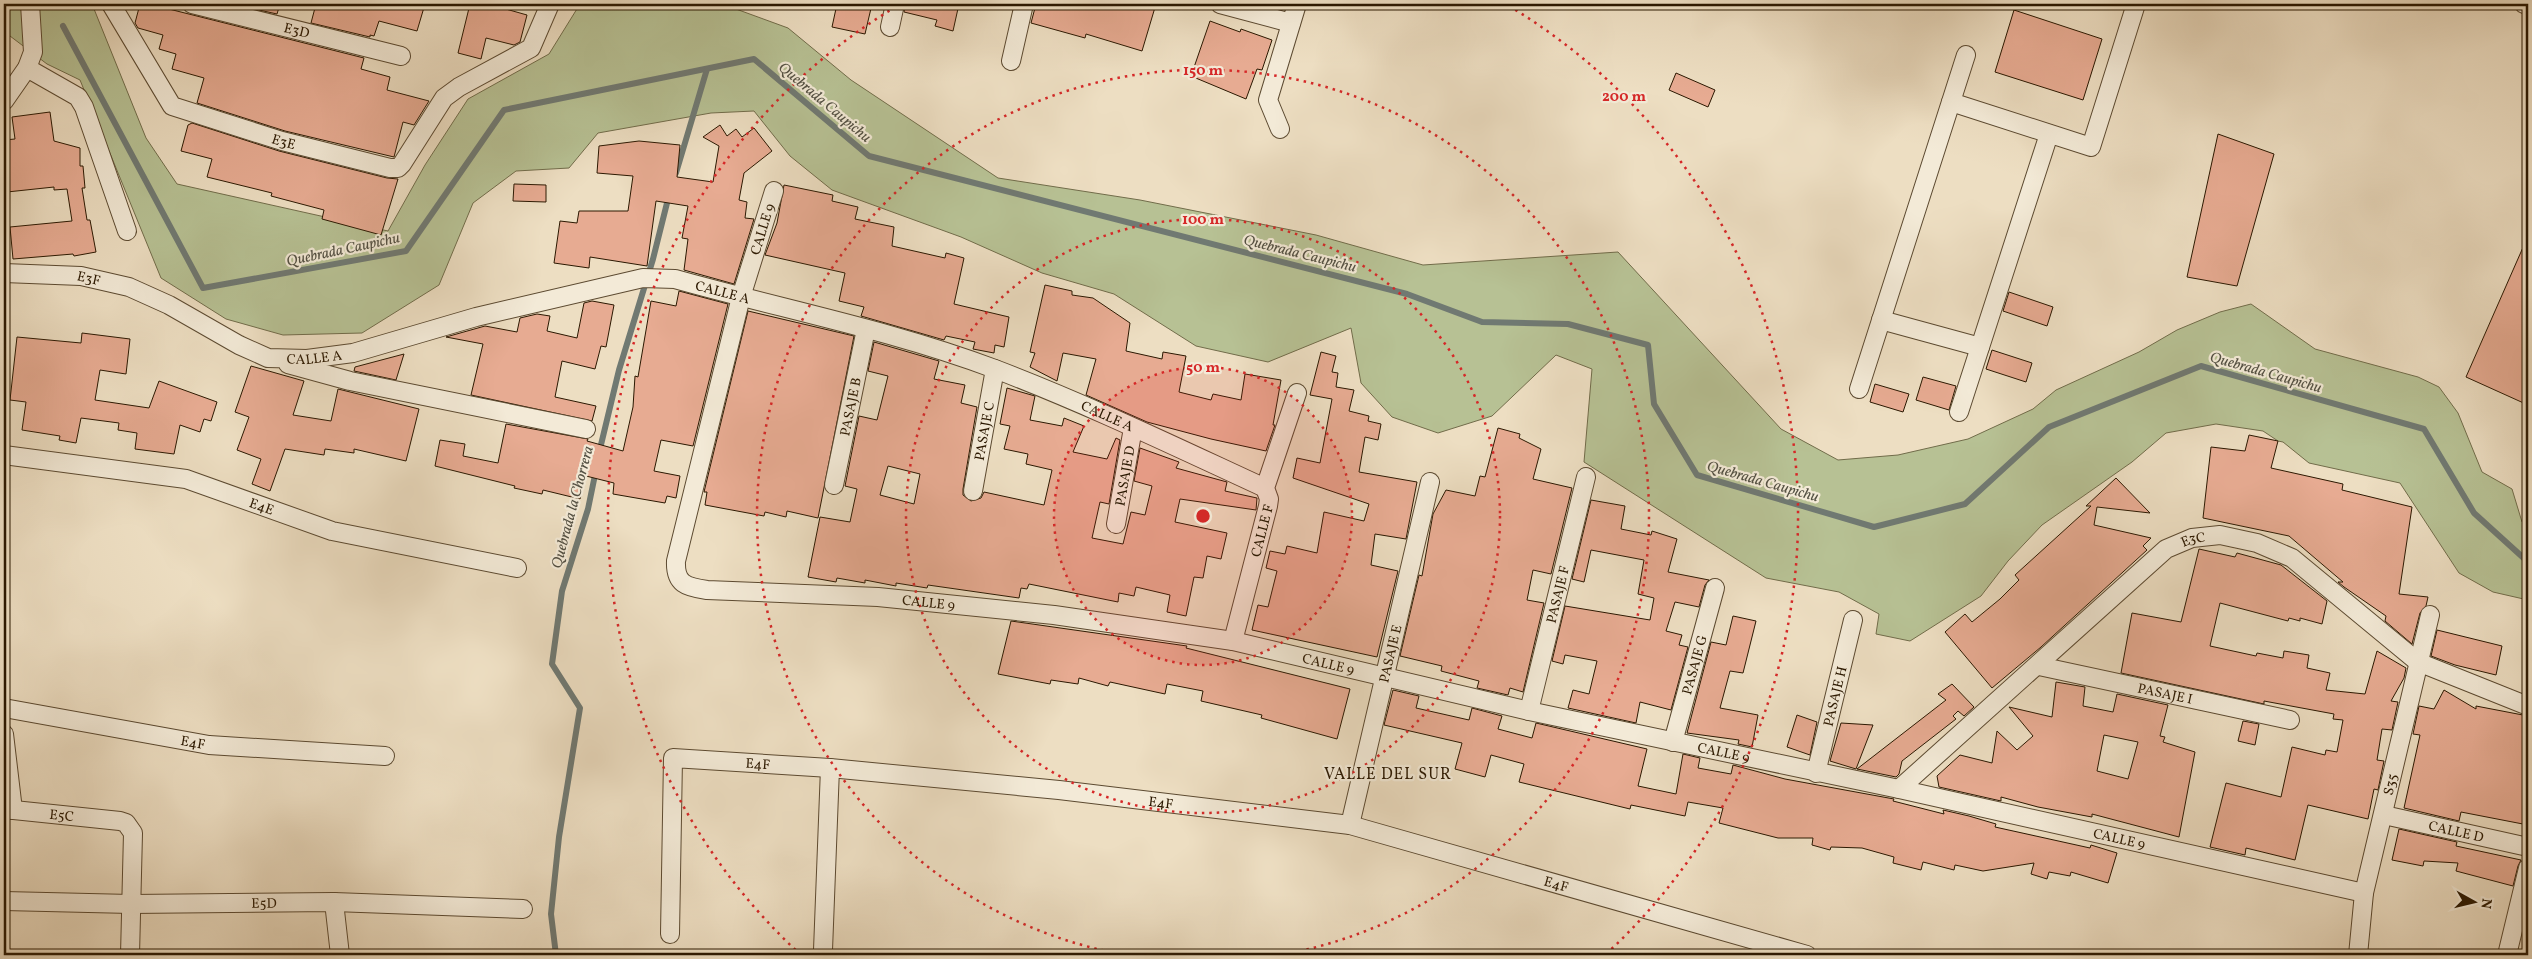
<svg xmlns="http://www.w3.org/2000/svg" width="2532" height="959" viewBox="0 0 2532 959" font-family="Vollkorn,serif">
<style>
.green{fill:#b7c194;stroke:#716c4a}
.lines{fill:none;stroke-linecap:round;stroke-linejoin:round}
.stream{stroke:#707972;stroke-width:6}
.building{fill:#e7ab92;stroke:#2b1801;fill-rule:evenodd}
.minor-casing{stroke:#5c4a31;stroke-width:20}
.minor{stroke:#f3ead7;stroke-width:18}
.ring{fill:none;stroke:#d62828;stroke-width:2.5;stroke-dasharray:2.5 5}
.labels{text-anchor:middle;stroke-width:4.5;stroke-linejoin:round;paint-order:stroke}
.street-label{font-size:14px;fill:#2b1801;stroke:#f3ead7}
.water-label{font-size:15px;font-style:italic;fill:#535043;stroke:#f3ead7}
.quarter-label{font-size:16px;letter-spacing:1px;fill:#2b1801;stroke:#f3ead7}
.centre{fill:#d62828;stroke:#f3ead7;stroke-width:2.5}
.ring-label{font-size:15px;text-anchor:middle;font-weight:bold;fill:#d62828;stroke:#f3ead7;stroke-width:4.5;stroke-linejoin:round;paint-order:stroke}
</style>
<rect width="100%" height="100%" fill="#eddec2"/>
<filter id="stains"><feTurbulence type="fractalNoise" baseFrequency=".004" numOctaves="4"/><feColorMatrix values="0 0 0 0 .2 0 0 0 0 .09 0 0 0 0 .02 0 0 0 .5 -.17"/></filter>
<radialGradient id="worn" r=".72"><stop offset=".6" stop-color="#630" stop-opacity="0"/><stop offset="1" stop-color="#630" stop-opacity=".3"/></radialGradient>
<!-- green -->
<path class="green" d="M4 4H92L146 138 177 184 388 231 425 165 468 99 549 54 580 4H714L725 5 788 28 851 80 998 178 1140 200 1316 235 1423 265 1618 252 1781 429 1838 460 1898 455 1968 439 2033 409 2056 390 2139 352 2177 330 2220 312 2251 304 2315 349 2418 377 2439 387 2458 413 2482 472 2512 489 2522 522 2528 528V600L2493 592 2459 573 2400 483 2309 463 2283 442 2278 441 2263 431 2216 424 2166 433 2132 462 2042 525 2008 561 1981 596 1910 641 1876 634 1879 614 1839 592 1766 578 1584 462 1592 369 1556 355 1492 416 1438 433 1392 417 1361 383 1351 328 1268 362 1196 346 1114 294 1042 273 961 237 832 190 790 156 754 111 711 113 598 133 569 168 516 171 473 203 439 285 362 333 283 335 226 319 161 278 80 80 47 64 10 36 4 45Z"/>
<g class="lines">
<!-- stream -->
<g class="stream">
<path d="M63 26 203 288 406 251 504 110 754 59 869 156 1407 294 1482 322 1568 324 1648 345 1654 404 1697 475 1874 527 1965 504 2049 427 2201 366 2424 429 2474 513 2528 562"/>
<path d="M676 173 707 69"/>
<path d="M599 453 619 370 653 259 669 195"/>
<path d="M556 955 551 914 559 837 580 708 552 664 562 591 588 509 596 470"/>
</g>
</g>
<!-- building -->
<g class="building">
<path d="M140 4H149L364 58 361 69 390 77 387 90 429 101 414 125 403 122 394 157 285 131 197 103 204 78 172 69 176 54 159 49 163 35 138 28 135 23Z"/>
<path d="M260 4H280L277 14 259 10Z"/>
<path d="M316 4H425L417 31 379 21 374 36 370 35V37L311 23Z"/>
<path d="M470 4H488L527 15 520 42 514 45 486 38 481 59 458 53Z"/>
<path d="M837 4H872L865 34 832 27Z"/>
<path d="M905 4H959L953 31 935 26 937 20 904 12Z"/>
<path d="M1036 4H1156L1142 51 1086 34 1085 38 1031 23Z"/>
<path d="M2014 10 2102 39 2083 100 1995 72Z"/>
<path d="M1210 21 1240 32 1241 29 1272 40 1262 70 1257 69 1246 99 1191 76Z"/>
<path d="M1676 73 1715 90 1708 107 1669 90Z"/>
<path d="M50 112 54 141 80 148V166H83L85 188H82L87 220H90L96 252 74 256 73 254 13 259 10 227 72 221 67 189 54 190V187L7 192 4 140 15 139 12 117Z"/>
<path d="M192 123 279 151 387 178 398 179 381 235 322 219 324 210 271 196 272 193 207 177 212 159 181 151 188 125Z"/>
<path d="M720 125 727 136 736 129 742 137 754 128 772 151 744 173 739 200 747 202 745 218 754 219 734 284 684 270 688 239 682 238 688 206 656 201 647 266 590 257 589 268 554 263 560 221 577 223 579 211H628L633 176 597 173 599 146 639 141 680 145 677 177 713 182 719 146 703 137Z"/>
<path d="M2218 134 2274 154 2237 286 2187 277Z"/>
<path d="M514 184 546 185V202L513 201Z"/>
<path d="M784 185 833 195 832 201 858 207 855 219 894 227 892 246 945 258 946 253 964 258 954 304 1009 317 1004 347 995 345 994 353 973 349 975 342 946 336 944 340 861 316 864 307 839 301 845 273 765 255 777 223Z"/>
<path d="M2528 236V405L2466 377Z"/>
<path d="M1045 285 1072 291V295L1093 298 1130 323 1126 351 1162 359 1163 352 1186 356 1179 392 1211 400 1213 394 1241 400 1245 374 1281 380 1273 425H1275L1266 451 1211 439 1147 422 1086 395 1096 359 1063 353 1057 381 1030 367 1035 353 1030 352Z"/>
<path d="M679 291 728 304 693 446 661 440 654 471 680 476 676 498 667 496 665 503 613 494 614 483 586 476 580 499 543 490 542 494 514 488 515 486 435 466 440 440 465 444 463 456 498 463 506 424 588 439 587 441 623 451 633 407 635 376 638 377 651 301 676 306Z"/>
<path d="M2009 292 2053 307 2047 326 2003 311Z"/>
<path d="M592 301 614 305 606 347 601 346 595 369 562 361 555 397 596 406 592 421 471 395 483 344 446 337 485 326 517 332 520 318 537 314 550 316 547 331 577 338 584 303Z"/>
<path d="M748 311 854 336 818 518 787 511 786 517 765 512 764 516 705 505 707 492H704Z"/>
<path d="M82 333 130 339 126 374 100 370 95 400 149 408 159 381 217 402 211 421 204 419 200 432 180 425 174 454 135 449 137 433 118 430 119 423 81 418 76 443 59 440 60 436 22 430 26 402 10 400 17 337 81 343Z"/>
<path d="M874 342 939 361 934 379 965 385 961 403 977 407 963 489V495L971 501 981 498 984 492 1044 505 1052 470 1026 464 1028 454 1004 449 1010 426 1000 424 1007 388 1035 396 1030 420 1062 426 1064 418 1084 426 1073 452 1107 459 1116 438 1120 440 1109 504 1100 502 1092 538 1123 544 1131 512 1145 515 1152 486 1134 481 1140 448 1179 462 1176 468 1227 482 1225 491 1257 498 1256 510 1180 499 1175 522 1227 533 1221 559 1207 556 1203 578 1194 577 1186 616 1167 612 1170 595 1136 587 1134 596 1119 593 1118 602 1029 584 1027 589 1021 588 1019 598 928 585 927 588 896 583V586L865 580V583L837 578 836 582 808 577 820 517 850 522 857 489 845 486 859 416 877 420 888 376 868 371ZM888 466 920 474 914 504 880 495Z"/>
<path d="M1992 350 2032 363 2026 382 1986 369Z"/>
<path d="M1321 352 1336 356 1332 372 1338 373 1336 387 1354 390 1349 411 1369 416 1368 421 1381 424 1378 440 1365 437 1359 472 1417 482 1406 539 1375 534 1371 565 1398 571 1377 657 1252 630 1258 605 1268 607 1277 571 1266 568 1270 551 1285 554 1287 546 1317 553 1324 512 1364 521 1369 504 1293 478 1297 458 1320 463 1332 399 1310 395Z"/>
<path d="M404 354 396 380 354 371 355 367Z"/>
<path d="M251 366 304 381 293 415 331 421 338 389 419 409 406 461 354 449V453L325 449 324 455 285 449 270 491 252 484 261 459 237 450 249 417 235 412Z"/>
<path d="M1923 377 1956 386 1949 410 1916 400Z"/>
<path d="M1875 384 1909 394 1903 412 1870 402Z"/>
<path d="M1498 428 1520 434 1519 438 1541 449 1533 479 1572 488 1551 574 1533 570 1527 600 1544 603 1523 692 1510 688 1508 695 1477 688 1479 681 1441 671 1442 666 1400 656 1419 575 1422 576 1433 514 1446 490 1475 496 1480 476 1485 477Z"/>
<path d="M2249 435 2278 441 2271 468 2343 484 2342 490 2412 507 2399 594 2428 597 2426 606 2420 613 2412 644 2385 621 2386 616 2344 587 2338 582H2343L2289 536 2203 518 2211 447 2245 451Z"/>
<path d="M2116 478 2150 513 2097 507 2094 525 2151 538 2143 546 2147 550 2041 647 1992 688 1945 632 1965 614 1972 622 2000 599 2019 580 2015 575 2091 506H2086Z"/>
<path d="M1591 500 1625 506 1621 529 1651 535 1652 531 1677 539 1668 572 1709 580 1705 585 1699 607 1675 602 1666 631 1682 635 1679 645 1688 647 1671 710 1640 702 1636 723 1568 708 1573 690 1589 694 1597 661 1565 655 1563 664 1552 661 1565 606 1650 620 1654 598 1638 594 1644 560 1591 550 1584 582 1572 579Z"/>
<path d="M2199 549 2235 557 2237 553 2281 565 2327 601 2322 624 2300 618V621L2289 618 2288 621 2220 603 2210 646 2256 656 2257 653 2283 658 2284 651 2309 655 2307 668 2330 673 2326 690 2365 694 2377 651 2406 668 2404 678 2391 701 2398 702 2392 730 2382 729 2377 760 2384 761 2378 790 2374 789 2368 819 2308 805 2295 860 2246 848 2245 855 2210 847 2226 783 2281 797 2292 747 2325 755 2326 750 2337 752 2343 720 2333 719 2334 714 2264 701V704L2121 673 2132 613 2181 622Z"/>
<path d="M1733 616 1756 621 1743 673 1730 671 1720 708 1758 715 1752 747 1738 744 1739 740 1687 733 1711 642 1726 645Z"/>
<path d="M1011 621 1187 646 1186 648 1350 689 1337 739 1261 718 1262 715 1201 701 1203 691 1167 684 1165 694 1110 682 1108 686 1079 678 1078 684 1051 680 1050 684 998 674Z"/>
<path d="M2437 630 2502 646 2496 675 2455 665 2431 656Z"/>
<path d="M2056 682 2085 687 2083 706 2113 712 2117 694 2168 705 2160 736 2165 737 2163 742 2195 752 2179 837 2092 814V817L2038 807 2001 797V801L1939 787 1937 776 1960 755 1992 763 1997 731 2017 750 2033 736 2009 707 2052 717ZM2104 735 2138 742 2128 779 2097 771Z"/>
<path d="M1952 684 1974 707 1964 716 1958 711 1953 716 1956 719 1902 761 1899 774 1896 777 1857 769 1946 700 1938 694Z"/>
<path d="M1393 690 1419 696 1416 708 1469 720 1472 708 1502 716 1498 729 1532 738 1536 723 1647 749 1638 786 1676 794 1683 754 1700 758 1698 768 1731 774 1733 765 1785 779 1894 799 1893 801 1944 814 1943 810 1969 816 1996 824 1995 827 2090 848 2091 845 2117 853 2108 883 2071 872 2070 876 2049 872 2047 879 2031 874 2034 863 1983 871 1955 865 1954 870 1923 862 1921 870 1893 863 1894 857 1862 848 1831 847 1830 850 1812 845 1813 838H1778L1719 823 1723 808 1688 802 1685 816 1631 805 1630 809 1519 782 1524 764 1491 755 1485 777 1455 769 1462 743 1384 725Z"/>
<path d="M2444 690 2476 709V706L2528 716V825L2461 812 2459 821 2404 808 2420 735 2413 734 2419 706 2434 709Z"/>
<path d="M1797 715 1817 722 1810 755 1787 747Z"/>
<path d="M2243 721 2259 724 2255 745 2238 741Z"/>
<path d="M1841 723 1873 725 1856 769 1830 761Z"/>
<path d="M2399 829 2457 842 2456 846 2521 860 2518 866 2513 886 2456 871 2458 863 2424 861 2423 866 2392 860Z"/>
</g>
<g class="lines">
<!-- minor casing -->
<g class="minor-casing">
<g id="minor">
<path id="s1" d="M111 4 172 106 282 141 390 168H398L402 164 444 98 459 87 531 48 550 4"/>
<path id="s2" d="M192 4 401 56"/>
<path d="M1220 4 1291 23"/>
<path d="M2524 4 2528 5"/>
<path d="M890 27 895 4"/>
<path d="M1011 61 1024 4"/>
<path d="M27 68 78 97 84 107 127 231"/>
<path d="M4 101 27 68 33 52 30 4"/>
<path d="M1951 102 2091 147 2136 4"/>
<path d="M1280 129 1268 100 1297 4"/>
<path id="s3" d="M774 191 741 297 676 561C675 584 686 587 707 590L878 597 1054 615 1233 641 1529 711 1899 789 2364 893"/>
<path id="s4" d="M4 273 81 276 129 287 169 305 239 345 268 358 307 359 353 353 476 317 643 278 675 279C782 309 891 330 995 369 1087 404 1176 447 1265 488"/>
<path d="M1881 320 1980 347"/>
<path d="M288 364 350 381 586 429"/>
<path d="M1859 389 1966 55"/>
<path d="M1959 412 2049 134"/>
<path id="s5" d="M4 455 186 479 332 531 517 568"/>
<path id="s6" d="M834 485 866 329"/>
<path id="s7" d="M973 491 995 369"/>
<path id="s8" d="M1116 524 1133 428"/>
<path id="s9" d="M1233 641 1268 506 1269 499 1265 488 1297 393"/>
<path id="s10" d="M2039 666 2290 720"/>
<path id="s11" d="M4 708 209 745 385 756"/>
<path id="s12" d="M1529 711 1586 477"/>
<path d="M4 734 13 810"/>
<path id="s13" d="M1673 742 1715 588"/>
<path id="s14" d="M1816 773 1853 620"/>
<path id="s15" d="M1899 789 2166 549 2192 538 2220 535 2257 543 2292 558 2418 662 2528 706"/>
<path id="s16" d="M4 809 120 821 126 823 133 833 130 955"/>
<path id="s17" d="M2384 815 2528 847"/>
<path id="s18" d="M1350 825 1430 482"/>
<path id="s19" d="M4 901 131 904 334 902 523 909"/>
<path d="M334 902 340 955"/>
<path id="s20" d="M670 934 673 758 830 768 1059 790 1350 825 1807 955"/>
<path d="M823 950 830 768"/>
<path id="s21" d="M2358 955 2364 893 2430 615"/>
<path d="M2507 955 2528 868"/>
</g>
</g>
<!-- minor -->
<use href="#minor" class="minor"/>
</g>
<!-- distance rings -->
<circle cx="1203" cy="516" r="149" fill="#d62828" fill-opacity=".12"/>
<g class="ring">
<circle cx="1203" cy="516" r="149"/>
<circle cx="1203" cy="516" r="297"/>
<path d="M1126 955A446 446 0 1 1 1280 955"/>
<path d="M801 955A595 595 0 0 1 897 6M1509 6A595 595 0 0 1 1605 955"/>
</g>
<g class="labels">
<!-- street labels -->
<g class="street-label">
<text dy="5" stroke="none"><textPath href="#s2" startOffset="108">E3D</textPath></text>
<text dy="5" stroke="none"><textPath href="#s1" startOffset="236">E3E</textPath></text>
<text transform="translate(762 229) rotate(-73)" y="5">CALLE 9</text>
<text dy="5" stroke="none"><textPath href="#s4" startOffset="85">E3F</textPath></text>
<text dy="5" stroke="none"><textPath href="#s4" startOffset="749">CALLE A</textPath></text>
<text dy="5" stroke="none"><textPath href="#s4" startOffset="329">CALLE A</textPath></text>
<text dy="5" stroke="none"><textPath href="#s6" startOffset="80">PASAJE B</textPath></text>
<text dy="5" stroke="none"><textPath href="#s4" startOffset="1154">CALLE A</textPath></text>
<text dy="5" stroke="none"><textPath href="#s7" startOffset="61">PASAJE C</textPath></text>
<text dy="5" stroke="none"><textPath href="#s8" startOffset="49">PASAJE D</textPath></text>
<text dy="5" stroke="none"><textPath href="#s5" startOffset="264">E4E</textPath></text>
<text dy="5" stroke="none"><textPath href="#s9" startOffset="114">CALLE F</textPath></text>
<text dy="5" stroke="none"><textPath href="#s15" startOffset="388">E3C</textPath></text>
<text dy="5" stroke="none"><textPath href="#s12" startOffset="120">PASAJE F</textPath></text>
<text dy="5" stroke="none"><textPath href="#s3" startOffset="654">CALLE 9</textPath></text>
<text dy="5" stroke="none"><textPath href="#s18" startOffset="176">PASAJE E</textPath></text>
<text dy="5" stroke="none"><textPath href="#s3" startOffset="1059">CALLE 9</textPath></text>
<text dy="5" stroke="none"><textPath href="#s13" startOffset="80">PASAJE G</textPath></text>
<text dy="5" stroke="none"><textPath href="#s10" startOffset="129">PASAJE I</textPath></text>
<text dy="5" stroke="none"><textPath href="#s14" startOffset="79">PASAJE H</textPath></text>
<text dy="5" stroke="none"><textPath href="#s11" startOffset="192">E4F</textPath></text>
<text dy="5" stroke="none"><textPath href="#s3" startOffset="1464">CALLE 9</textPath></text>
<text dy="5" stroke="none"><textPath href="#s20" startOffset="261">E4F</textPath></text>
<text dy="5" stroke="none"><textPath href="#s21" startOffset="174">S35</textPath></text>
<text dy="5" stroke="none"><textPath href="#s20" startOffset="666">E4F</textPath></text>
<text dy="5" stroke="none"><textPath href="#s16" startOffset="58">E5C</textPath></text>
<text dy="5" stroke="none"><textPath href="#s17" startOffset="74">CALLE D</textPath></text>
<text dy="5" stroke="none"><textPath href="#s3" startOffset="1869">CALLE 9</textPath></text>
<text dy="5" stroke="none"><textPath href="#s20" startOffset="1071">E4F</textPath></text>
<text dy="5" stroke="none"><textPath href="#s19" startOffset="260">E5D</textPath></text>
</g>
<!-- water labels -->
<g class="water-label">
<text transform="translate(825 102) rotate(40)" y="5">Quebrada Caupichu</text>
<text transform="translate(343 249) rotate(-12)" y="5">Quebrada Caupichu</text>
<text transform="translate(1300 253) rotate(14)" y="5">Quebrada Caupichu</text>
<text transform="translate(2266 372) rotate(16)" y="5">Quebrada Caupichu</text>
<text transform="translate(1763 481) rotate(16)" y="5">Quebrada Caupichu</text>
<text transform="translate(572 507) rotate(-75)" y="5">Quebrada la Chorrera</text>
</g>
<!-- quarter labels -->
<g class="quarter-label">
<text x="1388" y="779">VALLE DEL SUR</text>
</g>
</g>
<circle cx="1203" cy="516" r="8" class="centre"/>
<g class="ring-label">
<text x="1203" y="75">150 m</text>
<text x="1624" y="101">200 m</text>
<text x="1203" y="224">100 m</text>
<text x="1203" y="372">50 m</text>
</g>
<!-- margin -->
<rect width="2532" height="959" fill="none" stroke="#eddec2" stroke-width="20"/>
<rect x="5" y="5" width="2522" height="949" fill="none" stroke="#2b1801" stroke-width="2.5"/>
<rect x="10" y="10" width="2512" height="939" fill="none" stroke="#2b1801"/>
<!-- north arrow -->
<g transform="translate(2474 902) rotate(98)" stroke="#f3ead7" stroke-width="4" paint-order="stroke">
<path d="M0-4L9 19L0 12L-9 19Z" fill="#2b1801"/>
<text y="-8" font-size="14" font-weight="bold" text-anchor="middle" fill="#2b1801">N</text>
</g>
<rect width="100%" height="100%" filter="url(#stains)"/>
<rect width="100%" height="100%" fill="url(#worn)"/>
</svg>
